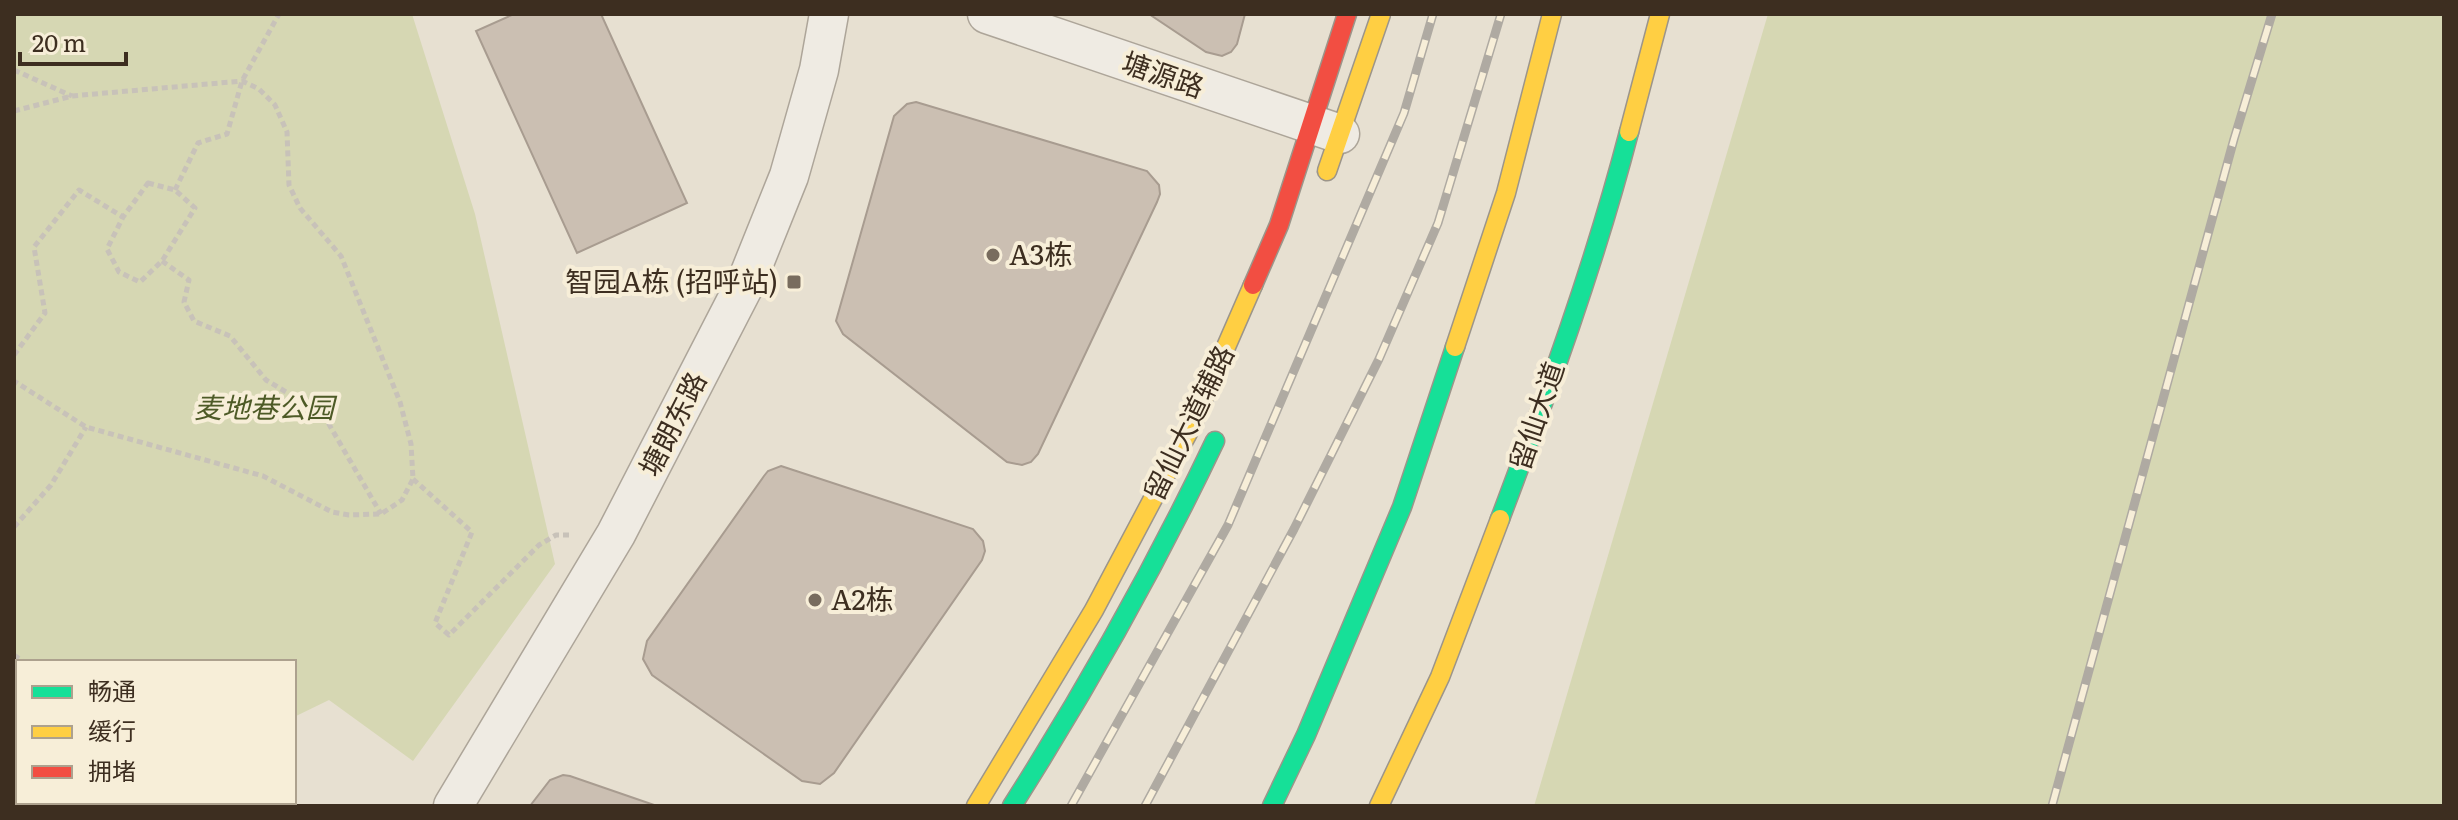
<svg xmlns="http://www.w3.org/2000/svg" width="2458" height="820" viewBox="0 0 2458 820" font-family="Literata,'Noto Sans SC',serif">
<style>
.green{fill:#d6d7b3}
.building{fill:#cbbfb2;stroke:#a89c90;stroke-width:2}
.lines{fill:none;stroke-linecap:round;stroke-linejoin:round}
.street-casing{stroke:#ada599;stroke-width:41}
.fast-casing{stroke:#9c958a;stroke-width:21}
.slow-casing{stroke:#9c958a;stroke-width:21}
.jam-casing{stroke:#9c958a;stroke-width:21}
.path{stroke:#c8c2b9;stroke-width:5;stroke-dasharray:6 4;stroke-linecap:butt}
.street{stroke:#efebe3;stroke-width:38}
.fast{stroke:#16e098;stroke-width:18}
.slow{stroke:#ffcf43;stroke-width:18}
.jam{stroke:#f24e42;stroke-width:18}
.rail-casing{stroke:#afaaa2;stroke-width:9}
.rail{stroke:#f7eed8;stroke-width:6;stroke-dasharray:18;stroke-linecap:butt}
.poi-dot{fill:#786c5e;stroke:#f7eed8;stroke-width:3}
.labels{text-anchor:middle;stroke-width:8;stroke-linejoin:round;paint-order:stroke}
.street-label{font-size:28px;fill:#3d2e20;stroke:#f7eed8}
.poi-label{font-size:28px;fill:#3d2e20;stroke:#f7eed8;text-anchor:start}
.park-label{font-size:28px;font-style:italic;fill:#4d5a26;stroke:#f7eed8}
</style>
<rect width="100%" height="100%" fill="#e7e0d1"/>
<!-- green -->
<g class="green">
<path d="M14 14H412L475 214 555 564 413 761 329 700 294 717V662H18V754L14 751Z"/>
<path d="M1768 14H2444V806H1534Z"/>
</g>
<!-- building -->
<g class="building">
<path d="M514 14H601L687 203 577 253 476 31Z"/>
<path d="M1149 14H1245L1237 44 1231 52 1222 56 1206 52Z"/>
<path d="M916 102 1147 171 1159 185 1160 194 1157 202 1038 454 1031 462 1022 465 1007 462 843 334 836 321 894 116 907 104Z"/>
<path d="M781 466 973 529 983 541 985 551 982 560 834 773 820 784 802 781 652 675 643 659 647 641 764 476 768 471Z"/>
<path d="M563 775 570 776 657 806H530L550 780Z"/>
</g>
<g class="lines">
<!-- street casing -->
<g class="street-casing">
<g id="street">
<path d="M987 14 1340 134"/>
<path d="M453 806 616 534 748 278 789 176 819 70 829 14"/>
</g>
</g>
<!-- fast casing -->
<g class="fast-casing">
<g id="fast">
<path d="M1500 519C1548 392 1595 263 1629 132"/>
<path d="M1012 806C1087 688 1155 567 1215 441"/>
<path d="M1272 806 1306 735 1402 507 1455 347"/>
</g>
</g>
<!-- slow casing -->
<g class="slow-casing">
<g id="slow">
<path d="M1629 132 1660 14"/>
<path d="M1327 171 1381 14"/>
<path d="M1455 347 1506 193 1552 14"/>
<path d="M976 806 1094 610 1191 427 1253 285"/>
<path d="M1379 806 1440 677 1500 519"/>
</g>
</g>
<!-- jam casing -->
<g class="jam-casing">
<path id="jam" d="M1253 285 1279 225 1347 14"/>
</g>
<!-- path -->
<g class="path">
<path d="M14 70 72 96"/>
<path d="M14 111 72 96 242 81 259 89 275 105 287 132 289 185 300 208 341 256 400 402 411 444 413 479 402 500 381 514 349 515 332 512 263 476 86 427 14 381"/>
<path d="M148 183 175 190 195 208 162 261 140 282 119 272 107 249 123 217Z"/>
<path d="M175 190 198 143 227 134 242 81 279 14"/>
<path d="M162 261 189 280 184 302 194 321 230 336 266 380 323 414 381 514"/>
<path d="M14 355 45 313 34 247 79 190 123 217"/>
<path d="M413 479 472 532 435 623 449 635 539 545 556 535H573"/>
<path d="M14 527 51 485 86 427"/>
<path d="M14 655 24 662"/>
</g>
<!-- street -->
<use href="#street" class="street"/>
<!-- fast -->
<use href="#fast" class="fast"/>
<!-- slow -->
<use href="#slow" class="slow"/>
<!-- jam -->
<use href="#jam" class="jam"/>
<!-- rail casing -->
<g class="rail-casing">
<g id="rail">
<path d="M1071 806 1228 525 1404 113 1433 14"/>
<path d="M1145 806 1294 529 1379 359 1438 223 1501 14"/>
<path d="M2052 806 2234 139 2272 14"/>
</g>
</g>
<!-- rail -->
<use href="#rail" class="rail"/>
</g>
<!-- markers -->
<g class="poi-dot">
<circle cx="993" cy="255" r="8"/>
<rect x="786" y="274" width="16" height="16" rx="4"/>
<circle cx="815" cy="600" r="8"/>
</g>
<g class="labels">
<!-- street labels -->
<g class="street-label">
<text transform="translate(1163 75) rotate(19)" y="10">塘源路</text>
<text transform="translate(1537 416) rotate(-71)" y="10">留仙大道</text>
<text transform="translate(1189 423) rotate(-64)" y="10">留仙大道辅路</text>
<text transform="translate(673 424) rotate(-63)" y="10">塘朗东路</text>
</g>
<!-- poi labels -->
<g class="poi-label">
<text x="1009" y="265">A3栋</text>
<text x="778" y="292" text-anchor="end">智园A栋 (招呼站)</text>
<text x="831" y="610">A2栋</text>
</g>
<!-- park labels -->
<g class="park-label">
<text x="264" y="418">麦地巷公园</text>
</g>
</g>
<!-- border -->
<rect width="2458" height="820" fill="none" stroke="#3d2e20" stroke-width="32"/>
<!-- legend -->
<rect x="16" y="660" width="280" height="144" fill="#f7eed8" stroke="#ada18e" stroke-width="2"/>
<rect x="32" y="686" width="40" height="12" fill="#16e098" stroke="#ada18e" stroke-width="2"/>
<text x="88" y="700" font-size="24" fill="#3d2e20">畅通</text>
<rect x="32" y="726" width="40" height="12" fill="#ffcf43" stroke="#ada18e" stroke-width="2"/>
<text x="88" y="740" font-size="24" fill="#3d2e20">缓行</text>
<rect x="32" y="766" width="40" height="12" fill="#f24e42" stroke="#ada18e" stroke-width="2"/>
<text x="88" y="780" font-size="24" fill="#3d2e20">拥堵</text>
<!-- scale -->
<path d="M20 52v12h106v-12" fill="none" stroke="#3d2e20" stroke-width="4"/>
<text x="32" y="52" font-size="24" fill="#3d2e20" stroke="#f7eed8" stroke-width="6" paint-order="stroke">20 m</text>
</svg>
